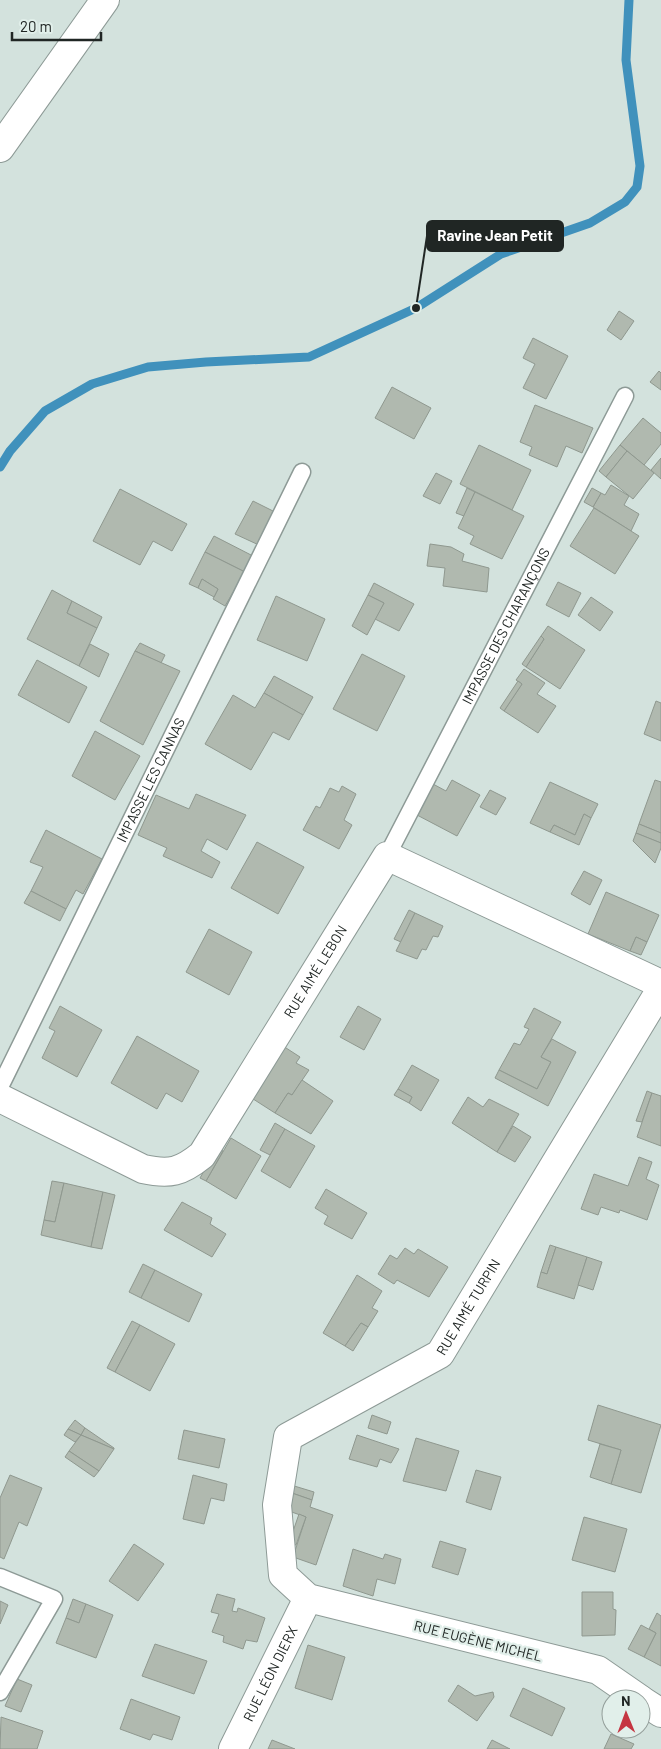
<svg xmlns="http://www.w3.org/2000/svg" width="661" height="1749" viewBox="0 0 661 1749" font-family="Barlow,sans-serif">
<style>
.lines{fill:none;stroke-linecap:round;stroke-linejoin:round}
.stream{stroke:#4091bc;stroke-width:9}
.building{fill:#b0b9af;stroke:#8f988f}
.lane-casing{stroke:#8d9a96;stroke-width:19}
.street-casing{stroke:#8d9a96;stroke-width:30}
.secondary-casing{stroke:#8d9a96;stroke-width:30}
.lane{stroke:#fff;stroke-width:16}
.street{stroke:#fff;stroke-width:28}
.secondary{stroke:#fff;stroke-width:28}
.labels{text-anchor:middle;stroke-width:4.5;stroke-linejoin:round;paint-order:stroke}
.street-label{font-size:14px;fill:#202624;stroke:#e1efea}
.leader{fill:none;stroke:#202624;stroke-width:2}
.callout-dot{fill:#202624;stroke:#e1efea;stroke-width:2}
.callout{fill:#202624;stroke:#202624;stroke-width:2}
.callout-label{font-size:15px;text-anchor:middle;font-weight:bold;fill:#fff}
</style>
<rect width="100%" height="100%" fill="#d3e2dd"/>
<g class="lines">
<!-- stream -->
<path class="stream" d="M0 467 10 451 45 411 92 384 148 367 206 362 309 357 416 308 501 254 590 223 625 202 637 187 640 166 626 60 629 0"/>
</g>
<!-- building -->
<g class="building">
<path d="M619 311 634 321 621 340 607 330Z"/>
<path d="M533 338 568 356 546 399 523 388 535 364 523 358Z"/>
<path d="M659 371 661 373V390L650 382Z"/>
<path d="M392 387 431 408 414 439 375 418Z"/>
<path d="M535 405 593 428 582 453 566 446 557 467 529 455 532 447 520 442Z"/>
<path d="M643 418 661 433V444L644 465 620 445Z"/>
<path d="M479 445 531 470 512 510 460 484Z"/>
<path d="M620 445 627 451 606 477 599 471Z"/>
<path d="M627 451 654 473 633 499 606 477Z"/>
<path d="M661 458V479L651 470Z"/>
<path d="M436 473 452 481 440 504 423 496Z"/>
<path d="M611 485 629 496 624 505 639 514 631 531 593 507 601 493 605 495Z"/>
<path d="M467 488 475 492 464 516 456 513Z"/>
<path d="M592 488 601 493 593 507 584 502Z"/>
<path d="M120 489 187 524 172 551 153 541 140 565 93 541Z"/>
<path d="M475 492 524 516 502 559 470 544 474 536 458 528Z"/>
<path d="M253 501 279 514 261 546 235 534Z"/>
<path d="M594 508 639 536 615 574 570 546Z"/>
<path d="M214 536 253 556 245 572 205 552Z"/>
<path d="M430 544 451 547 464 554 462 561 489 568 487 592 443 586 445 568 427 566Z"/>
<path d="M205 552 245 572 225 606 213 599 218 589 202 579 198 588 189 584Z"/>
<path d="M202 579 218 589 214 597 198 588Z"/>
<path d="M558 582 581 593 569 617 546 605Z"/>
<path d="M374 583 414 604 399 631 375 619 384 603 368 595Z"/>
<path d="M52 590 72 601 67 613 97 628 79 666 27 639Z"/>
<path d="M368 595 384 603 367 635 352 626Z"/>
<path d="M276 596 325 619 307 661 257 640Z"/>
<path d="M591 597 613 612 600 631 578 615Z"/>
<path d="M72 601 102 617 97 628 67 613Z"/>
<path d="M548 626 585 650 560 689 526 667 544 639 541 636Z"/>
<path d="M541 636 544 639 526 667 522 664Z"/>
<path d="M140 643 165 655 161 663 135 651Z"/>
<path d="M90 644 109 654 99 677 79 666Z"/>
<path d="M135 651 180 671 143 745 100 721Z"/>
<path d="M362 654 405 676 377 731 333 709Z"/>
<path d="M37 660 87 687 69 723 18 695Z"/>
<path d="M524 669 545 683 537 694 556 706 538 733 504 711 522 684 516 680Z"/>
<path d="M274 676 313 697 303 715 264 693Z"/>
<path d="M518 681 522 684 504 711 500 708Z"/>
<path d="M264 693 303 715 289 740 273 732 251 770 205 744 233 695 255 708Z"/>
<path d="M656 701 661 703V741L644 734Z"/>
<path d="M95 731 140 756 115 800 72 776Z"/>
<path d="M452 780 480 795 457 836 417 815 433 784 446 791Z"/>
<path d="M655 780 661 782V833L639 824Z"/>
<path d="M550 782 598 804 591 818 584 814 575 835 554 825 550 832 530 823Z"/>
<path d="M342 786 356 794 344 820 352 825 339 849 303 830 316 806 320 808 330 788 339 792Z"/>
<path d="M490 790 506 798 496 815 480 807Z"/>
<path d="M196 794 246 815 227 850 207 839 201 851 220 862 212 878 163 856 167 848 138 835 156 795 189 809Z"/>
<path d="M584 814 591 818 579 845 550 832 554 825 575 835Z"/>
<path d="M639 824 661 833V843L636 833Z"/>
<path d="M46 830 102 859 83 894 76 890 66 909 31 891 43 867 30 862Z"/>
<path d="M636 833 661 843V848L655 863 633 841Z"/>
<path d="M257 842 304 867 278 914 231 888Z"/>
<path d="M584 871 602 880 590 905 571 894Z"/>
<path d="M31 891 66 909 60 921 24 903Z"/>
<path d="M606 892 659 915 647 942 636 937 630 951 588 934Z"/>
<path d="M409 910 415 913 401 942 394 939Z"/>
<path d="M415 913 443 926 438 937 433 936 426 950 422 949 417 959 396 951Z"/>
<path d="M209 929 252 952 229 995 186 972Z"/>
<path d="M636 937 647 942 641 955 630 951Z"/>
<path d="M60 1006 102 1030 77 1077 42 1058 55 1031 49 1028Z"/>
<path d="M358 1006 381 1019 364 1050 340 1037Z"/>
<path d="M534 1008 561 1022 541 1057 551 1062 537 1089 499 1070 514 1043 520 1045 529 1029 524 1027Z"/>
<path d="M137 1036 199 1071 182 1102 166 1093 157 1109 111 1083Z"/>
<path d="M552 1039 576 1052 548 1106 495 1078 499 1070 537 1089 551 1062 541 1057Z"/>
<path d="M283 1046 300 1057 296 1063 309 1070 292 1095 288 1093 275 1113 250 1097Z"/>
<path d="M412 1065 439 1080 421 1111 409 1103 412 1097 398 1089Z"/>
<path d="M302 1080 333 1101 311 1134 275 1113 288 1093 292 1095Z"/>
<path d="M398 1089 412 1097 409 1103 394 1095Z"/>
<path d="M647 1091 652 1093 642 1122 636 1121Z"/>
<path d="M652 1093 661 1096V1146L637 1137Z"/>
<path d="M468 1097 483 1107 489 1099 519 1114 497 1152 452 1123Z"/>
<path d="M275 1123 285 1129 270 1155 260 1150Z"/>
<path d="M513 1126 531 1137 515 1162 497 1152Z"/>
<path d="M285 1129 315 1146 290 1188 261 1171Z"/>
<path d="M231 1138 261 1156 236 1199 206 1181Z"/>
<path d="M217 1148 223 1151 206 1181 200 1178Z"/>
<path d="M639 1157 652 1162 646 1179 659 1185 647 1220 620 1210 619 1213 601 1207 598 1215 581 1209 594 1174 628 1186Z"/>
<path d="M52 1181 64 1183 55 1222 44 1220Z"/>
<path d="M64 1183 103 1192 91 1247 41 1235 44 1220 55 1222Z"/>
<path d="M326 1189 367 1213 352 1239 324 1224 328 1216 315 1208Z"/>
<path d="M103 1192 115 1195 102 1249 91 1247Z"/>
<path d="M182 1202 212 1218 210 1224 226 1234 212 1257 164 1230Z"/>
<path d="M550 1245 556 1247 547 1274 541 1272Z"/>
<path d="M556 1247 587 1257 574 1299 537 1287 541 1272 547 1274Z"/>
<path d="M405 1248 414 1254 418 1249 448 1267 429 1297 397 1280 394 1284 378 1274 390 1255 397 1259Z"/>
<path d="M587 1257 602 1262 593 1290 578 1285Z"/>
<path d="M143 1264 155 1270 141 1298 129 1292Z"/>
<path d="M155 1270 202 1294 189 1322 141 1298Z"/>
<path d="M357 1275 382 1291 372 1308 378 1311 368 1327 361 1323 345 1346 323 1333Z"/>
<path d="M132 1321 140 1325 115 1372 107 1368Z"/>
<path d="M361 1323 368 1327 353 1351 345 1346Z"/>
<path d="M140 1325 175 1344 150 1391 115 1372Z"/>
<path d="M598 1405 661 1425 641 1493 611 1484 621 1450 588 1440Z"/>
<path d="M372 1415 391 1422 387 1434 368 1428Z"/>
<path d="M75 1420 85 1428 81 1435 68 1429Z"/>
<path d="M85 1428 114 1448V1449L81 1435Z"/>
<path d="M68 1429 81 1435 75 1442 64 1435Z"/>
<path d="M184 1430 225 1439 219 1468 178 1459Z"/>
<path d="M81 1435 114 1449 99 1471 69 1451Z"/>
<path d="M357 1435 399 1449 391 1463 380 1459 377 1467 349 1459Z"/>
<path d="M416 1438 459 1451 446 1491 403 1481Z"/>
<path d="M600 1444 621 1450 611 1484 590 1477Z"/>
<path d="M69 1451 99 1471 94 1477 65 1457Z"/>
<path d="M476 1470 501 1477 491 1510 466 1502Z"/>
<path d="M10 1475 42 1488 27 1526 19 1522 4 1559 0 1557V1498Z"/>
<path d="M193 1475 227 1484 224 1501 211 1498 204 1524 183 1519Z"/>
<path d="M291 1485 314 1492 312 1500 289 1492Z"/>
<path d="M289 1492 312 1500 310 1507 333 1515 316 1565 293 1557 306 1517 283 1509Z"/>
<path d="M299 1514 306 1517 296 1545 289 1543Z"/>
<path d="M584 1517 627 1529 615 1572 572 1560Z"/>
<path d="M440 1541 466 1549 458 1575 432 1567Z"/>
<path d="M134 1544 164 1564 138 1601 109 1581Z"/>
<path d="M353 1549 383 1559 385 1554 401 1559 395 1584 377 1579 373 1596 343 1586Z"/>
<path d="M582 1592H613V1609L616 1610 615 1635 582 1636Z"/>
<path d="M217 1594 235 1599 232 1611 237 1612 238 1608 265 1618 257 1642 246 1640 243 1649 223 1642 224 1636 212 1632 219 1614 211 1612Z"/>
<path d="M73 1599 86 1604 79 1623 66 1618Z"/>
<path d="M0 1601 8 1605 0 1624Z"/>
<path d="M86 1604 113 1615 96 1658 56 1643 66 1618 79 1623Z"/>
<path d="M657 1613 661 1616V1666L644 1657 656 1633 649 1629Z"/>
<path d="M641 1625 656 1633 644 1657 628 1649Z"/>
<path d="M155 1644 207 1661 194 1694 142 1676Z"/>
<path d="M308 1645 345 1657 332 1700 295 1688Z"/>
<path d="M17 1679 32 1685 21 1712 5 1706Z"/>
<path d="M458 1685 475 1696 493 1692 494 1697 477 1721 448 1701Z"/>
<path d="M523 1688 565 1708 552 1736 510 1716Z"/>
<path d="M131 1699 180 1717 172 1740 153 1734 150 1740 120 1729Z"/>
<path d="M1 1717 43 1731 37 1749H0Z"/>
<path d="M611 1734 634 1744 631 1749H604Z"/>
<path d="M272 1740 295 1749H268Z"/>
<path d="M492 1740 510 1749H487Z"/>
</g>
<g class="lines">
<!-- lane casing -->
<g class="lane-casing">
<g id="lane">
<path id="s1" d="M387 856 625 396"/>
<path id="s2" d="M0 1087 302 472"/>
<path d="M0 1577 54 1599 0 1692"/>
</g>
</g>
<!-- street casing -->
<g class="street-casing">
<g id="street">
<path id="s3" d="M0 1098 143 1169C170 1175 181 1172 202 1155L387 856 661 984"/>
<path id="s4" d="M640 1699 598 1670 308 1598 283 1575 277 1505 288 1437 440 1354 661 989"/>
<path d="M641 1700 661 1713"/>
<path id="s5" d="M233 1749 308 1598"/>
</g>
</g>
<!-- secondary casing -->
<g class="secondary-casing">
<path id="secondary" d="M0 148 105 0"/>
</g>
<!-- lane -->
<use href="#lane" class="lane"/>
<!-- street -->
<use href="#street" class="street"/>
<!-- secondary -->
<use href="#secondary" class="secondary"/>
</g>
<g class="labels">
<!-- street labels -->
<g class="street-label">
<text dy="5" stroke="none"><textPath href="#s1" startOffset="259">IMPASSE DES CHARANÇONS</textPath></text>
<text dy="5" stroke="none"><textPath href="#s2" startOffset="342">IMPASSE LES CANNAS</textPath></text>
<text dy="5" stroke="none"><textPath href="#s3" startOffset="439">RUE AIMÉ LEBON</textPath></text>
<text dy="5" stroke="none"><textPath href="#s4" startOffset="751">RUE AIMÉ TURPIN</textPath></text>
<text transform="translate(478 1641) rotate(14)" y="5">RUE EUGÈNE MICHEL</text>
<text dy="5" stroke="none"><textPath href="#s5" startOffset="84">RUE LÉON DIERX</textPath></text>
</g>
</g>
<!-- callouts -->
<path class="leader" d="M416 308L427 236"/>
<circle class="callout-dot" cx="416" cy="308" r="5"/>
<rect class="callout" x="427" y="221" width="136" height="30" rx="5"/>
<g class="callout-label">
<text x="495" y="241">Ravine Jean Petit</text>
</g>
<!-- north arrow -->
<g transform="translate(626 1714) rotate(359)"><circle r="24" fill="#e1efea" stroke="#949f9b"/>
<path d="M0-4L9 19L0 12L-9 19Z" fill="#c53541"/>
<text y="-8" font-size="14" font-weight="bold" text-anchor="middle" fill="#202624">N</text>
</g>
<!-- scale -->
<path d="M12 32v8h89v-8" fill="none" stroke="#202624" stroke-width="2.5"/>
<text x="20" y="32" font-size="15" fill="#202624" stroke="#e1efea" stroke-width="4" paint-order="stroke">20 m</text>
</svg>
